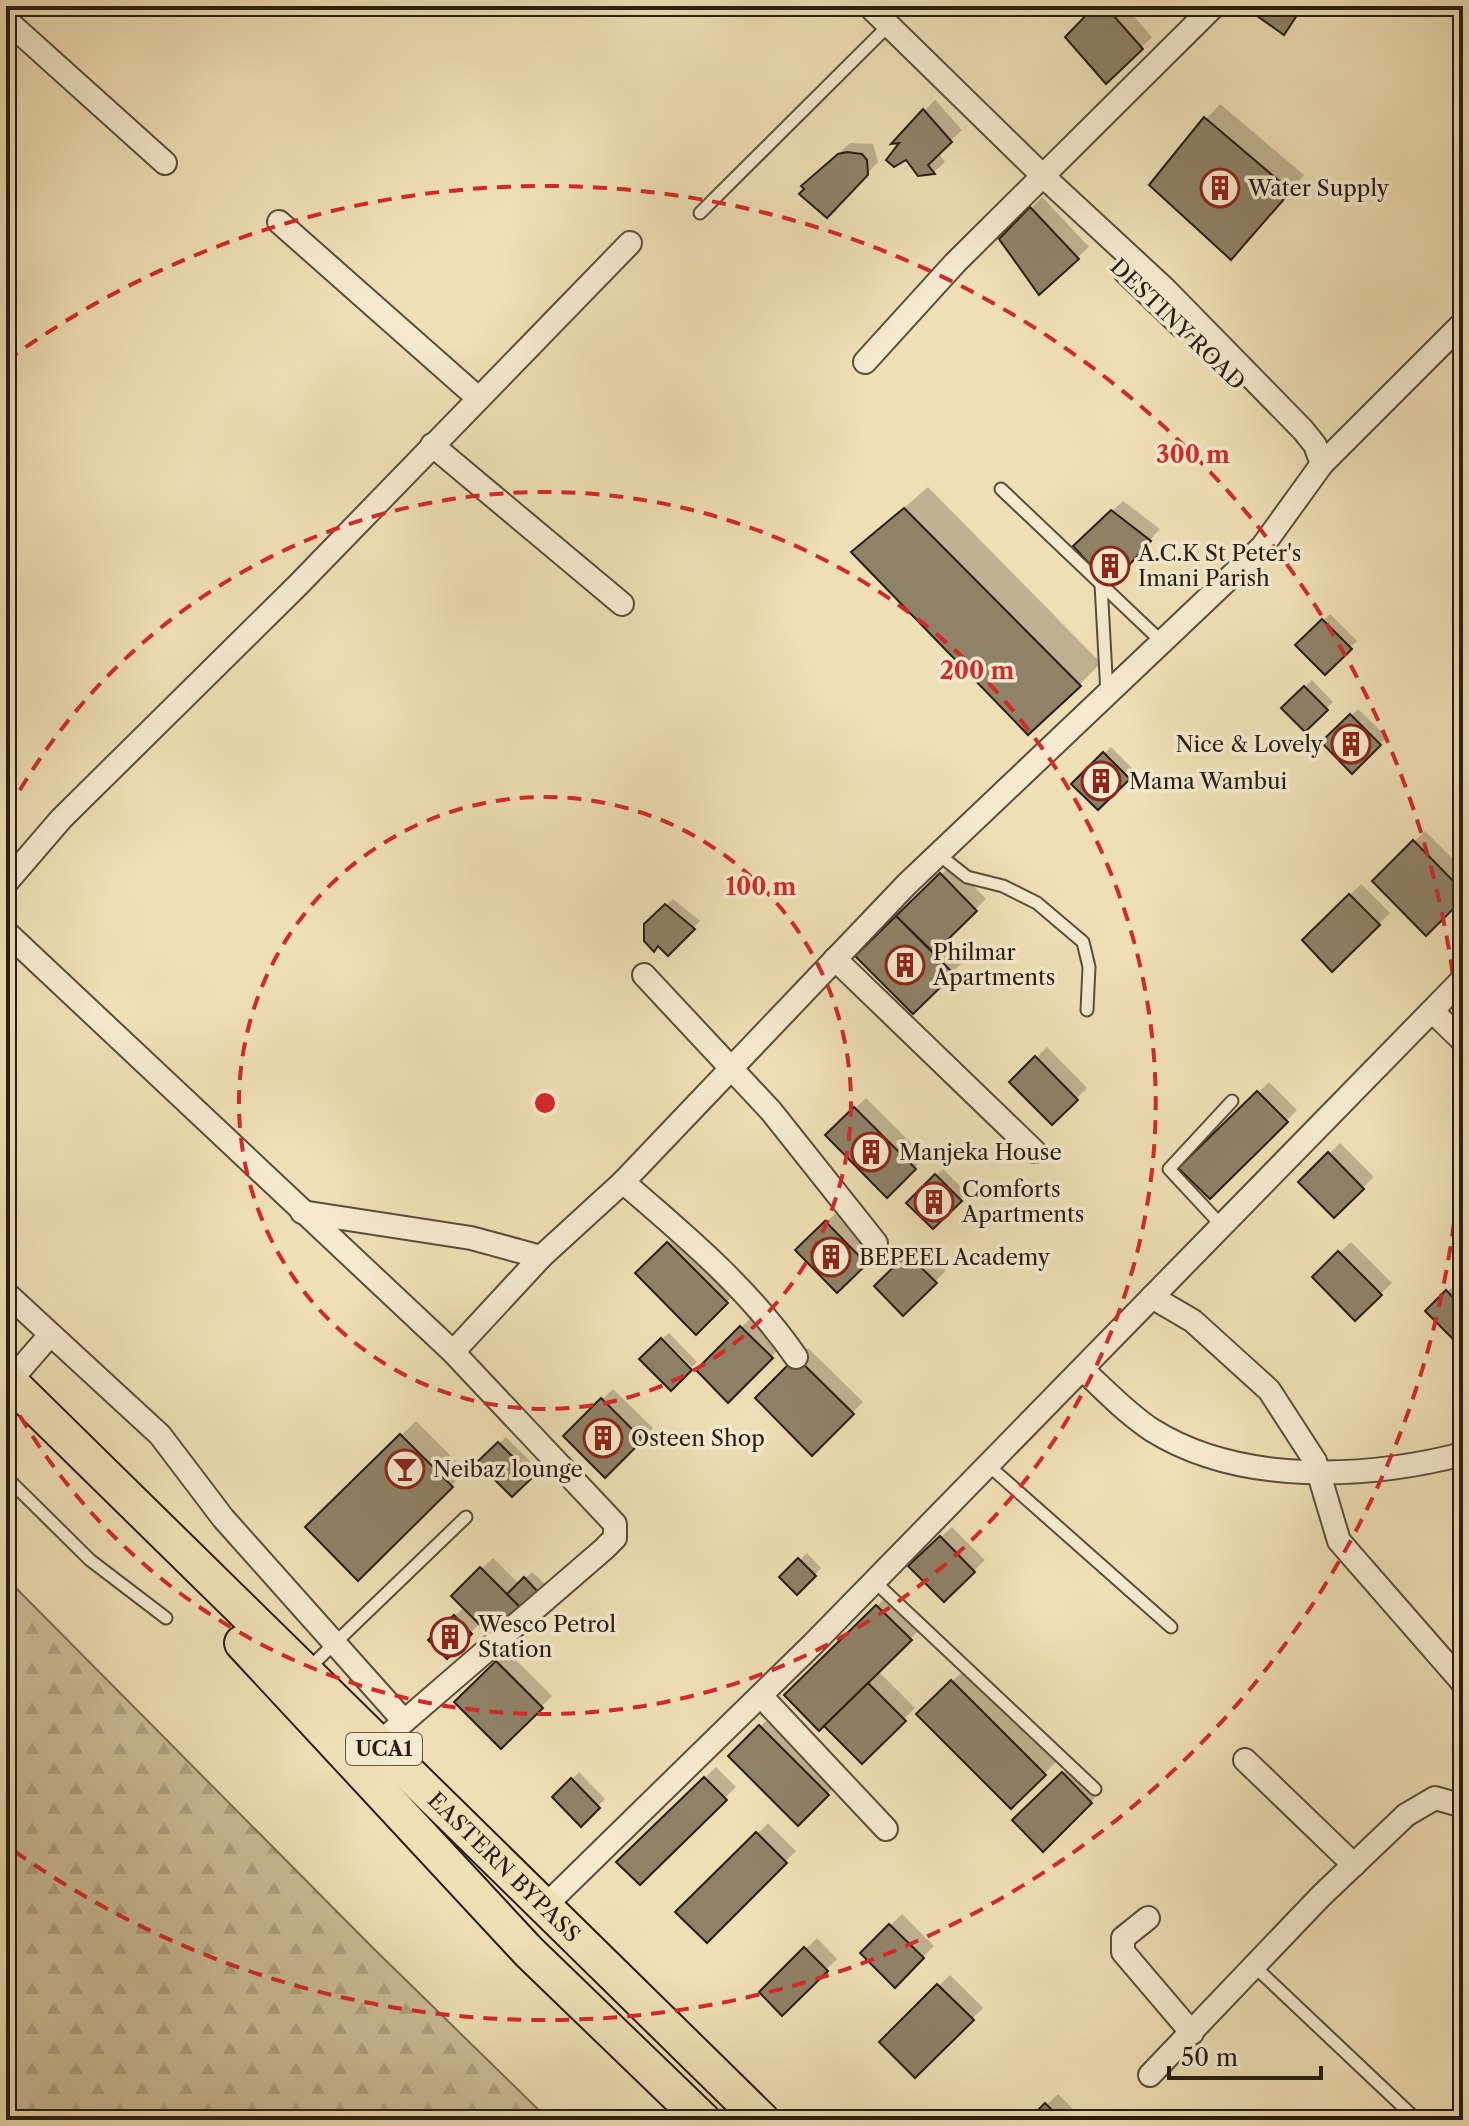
<svg xmlns="http://www.w3.org/2000/svg" width="1469" height="2126" viewBox="0 0 1469 2126" font-family="'Libre Caslon Text',serif">
<style>
.forest{fill:url(#forest-firs);stroke:#7a6e56;stroke-width:2}
.shadow{fill:#0003}
.building{fill:#8f8267;stroke:#281d14;stroke-width:2}
.lines{fill:none;stroke-linecap:round;stroke-linejoin:round}
.service-casing{stroke:#5a4e3c;stroke-width:15}
.minor-casing{stroke:#5a4e3c;stroke-width:26}
.primary-casing{stroke:#281d14;stroke-width:38}
.service{stroke:#f5eace;stroke-width:11}
.minor{stroke:#f5eace;stroke-width:22}
.primary{stroke:#efdfb4;stroke-width:34}
.ring{fill:none;stroke:#d62828;stroke-width:4;stroke-dasharray:14 10}
.labels{text-anchor:middle;stroke-width:7;stroke-linejoin:round;paint-order:stroke}
.shield{fill:#f5eace;stroke:#665a4c;stroke-width:2}
.shield-label{font-size:20px;font-weight:bold;fill:#281d14}
.poi-label{font-size:22px;fill:#281d14;stroke:#f5eace;text-anchor:start}
.street-label{font-size:22px;fill:#281d14;stroke:#f5eace}
.centre{fill:#d62828;stroke:#f5eace;stroke-width:4}
.ring-label{font-size:24px;text-anchor:middle;font-weight:bold;fill:#d62828;stroke:#f5eace;stroke-width:7;stroke-linejoin:round;paint-order:stroke}
</style>
<defs>
<pattern id="forest-firs" width="22" height="20" patternUnits="userSpaceOnUse" patternTransform="scale(2)"><rect width="22" height="20" fill="#cdbe99"/><path d="M5 1l3.5 6h-7zM16 11l3.5 6h-7z" fill="#b0a383"/></pattern>
</defs>
<rect width="100%" height="100%" fill="#efdfb4"/>
<filter id="stains"><feTurbulence type="fractalNoise" baseFrequency=".0025" numOctaves="4"/><feColorMatrix values="0 0 0 0 .2 0 0 0 0 .09 0 0 0 0 .02 0 0 0 .5 -.17"/></filter>
<radialGradient id="worn" r=".72"><stop offset=".6" stop-color="#630" stop-opacity="0"/><stop offset="1" stop-color="#630" stop-opacity=".3"/></radialGradient>
<!-- forest -->
<path class="forest" d="M6 1578 371 1946 549 2120H6Z"/>
<!-- shadow -->
<g class="shadow">
<path d="M1098 6H1125L1152 37 1106 81Z"/>
<path d="M935 100 962 130 938 153 945 162 934 172 919 174 907 158 903 141H896Z"/>
<path d="M1220 104 1304 175 1245 242 1206 119Z"/>
<path d="M850 143 873 144 878 162 827 215 815 175Z"/>
<path d="M1042 197 1089 247 1040 292 1002 239Z"/>
<path d="M928 487 1101 663 1079 685 853 552Z"/>
<path d="M1123 501 1160 529 1121 572 1086 535Z"/>
<path d="M1330 614 1357 641 1325 672 1298 645Z"/>
<path d="M1312 680 1333 702 1305 729 1284 708Z"/>
<path d="M1358 709 1387 737 1352 771 1324 742Z"/>
<path d="M1111 747 1135 771 1098 808 1074 784Z"/>
<path d="M1425 831 1463 869V897L1374 881Z"/>
<path d="M952 864 986 899 943 941 963 962 913 1011 858 956Z"/>
<path d="M1361 884 1390 913 1332 969 1304 940Z"/>
<path d="M673 899 700 921 668 954 646 925Z"/>
<path d="M1047 1047 1087 1088 1052 1122 1012 1082Z"/>
<path d="M1269 1082 1297 1110 1210 1197 1181 1168Z"/>
<path d="M866 1098 925 1157 887 1195 828 1135Z"/>
<path d="M1340 1143 1374 1177 1334 1215 1301 1182Z"/>
<path d="M943 1169 967 1193 933 1226 909 1203Z"/>
<path d="M837 1212 876 1252 837 1290 798 1250Z"/>
<path d="M679 1232 738 1291 696 1332 637 1273Z"/>
<path d="M1351 1242 1392 1283 1355 1318 1314 1277Z"/>
<path d="M919 1244 946 1271 903 1313 876 1286Z"/>
<path d="M1454 1285 1463 1294V1338L1428 1311Z"/>
<path d="M753 1316 782 1346 728 1400 698 1370Z"/>
<path d="M669 1333 697 1362 692 1367 663 1338Z"/>
<path d="M808 1348 863 1402 812 1453 757 1398Z"/>
<path d="M613 1389 653 1428 605 1476 565 1436Z"/>
<path d="M416 1421 466 1471 358 1578 307 1527Z"/>
<path d="M506 1437 538 1469 512 1495 479 1462Z"/>
<path d="M952 1527 985 1560 944 1600 911 1566Z"/>
<path d="M807 1553 821 1568 797 1593 782 1577Z"/>
<path d="M493 1558 519 1584 532 1572 547 1586 495 1638 480 1623 447 1656 431 1640 464 1607 453 1596Z"/>
<path d="M892 1591 925 1624 878 1671 915 1708 862 1761 824 1723 787 1695Z"/>
<path d="M508 1652 552 1696 501 1746 457 1702Z"/>
<path d="M967 1667 1059 1759 1011 1807 919 1714Z"/>
<path d="M771 1716 838 1783 798 1823 731 1756Z"/>
<path d="M1074 1763 1102 1791 1043 1849 1015 1820Z"/>
<path d="M716 1767 736 1787 640 1883 619 1862Z"/>
<path d="M579 1772 605 1799 581 1824 554 1797Z"/>
<path d="M768 1823 796 1851 707 1940 678 1912Z"/>
<path d="M902 1914 934 1946 895 1985 863 1953Z"/>
<path d="M817 1938 837 1959 782 2013 762 1992Z"/>
<path d="M950 1975 983 2008 915 2075 881 2042Z"/>
<path d="M1058 2094 1084 2120H1031Z"/>
</g>
<!-- building -->
<g class="building">
<path d="M1095 6H1105L1143 49 1106 84 1065 37Z"/>
<path d="M1243 6H1303L1284 35Z"/>
<path d="M923 109 952 142 928 165 935 174 918 176 906 160 894 167 886 160 899 143 891 144Z"/>
<path d="M1204 117 1291 191 1231 260 1149 185Z"/>
<path d="M847 152 862 154 867 160 868 175 827 218 799 194 804 189 801 186 838 154Z"/>
<path d="M1030 207 1079 259 1039 295 999 239Z"/>
<path d="M904 508 1081 686 1028 735 851 552Z"/>
<path d="M1111 510 1151 541 1110 586 1073 546Z"/>
<path d="M1322 619 1352 649 1325 675 1295 645Z"/>
<path d="M1304 686 1328 710 1305 732 1281 708Z"/>
<path d="M1350 714 1381 745 1352 774 1321 742Z"/>
<path d="M1103 752 1130 779 1098 810 1071 784Z"/>
<path d="M1413 840 1463 891V899L1426 936 1372 881Z"/>
<path d="M940 873 977 911 934 953 896 916Z"/>
<path d="M1349 894 1380 925 1332 972 1302 940Z"/>
<path d="M665 904 695 929 668 956 658 946 654 952 644 941V924Z"/>
<path d="M896 916 954 974 913 1014 855 956Z"/>
<path d="M1035 1056 1078 1100 1052 1125 1009 1082Z"/>
<path d="M1257 1091 1288 1122 1210 1199 1178 1168Z"/>
<path d="M854 1107 916 1169 887 1198 825 1135Z"/>
<path d="M1328 1152 1364 1189 1334 1218 1298 1182Z"/>
<path d="M935 1174 962 1201 933 1229 906 1203Z"/>
<path d="M825 1221 867 1264 837 1293 795 1250Z"/>
<path d="M667 1242 728 1303 696 1335 635 1273Z"/>
<path d="M1338 1251 1382 1295 1355 1321 1312 1277Z"/>
<path d="M907 1254 937 1283 903 1316 874 1286Z"/>
<path d="M1446 1290 1463 1308V1341L1459 1345 1425 1311Z"/>
<path d="M740 1326 773 1358 728 1403 696 1370Z"/>
<path d="M661 1338 692 1370 671 1391 639 1359Z"/>
<path d="M796 1357 854 1414 812 1456 755 1398Z"/>
<path d="M601 1398 643 1440 605 1478 563 1436Z"/>
<path d="M400 1434 453 1487 358 1581 305 1527Z"/>
<path d="M498 1442 533 1477 512 1497 477 1462Z"/>
<path d="M940 1536 975 1572 944 1602 908 1566Z"/>
<path d="M798 1558 816 1576 797 1595 779 1577Z"/>
<path d="M480 1567 524 1611 495 1640 451 1596Z"/>
<path d="M524 1577 541 1595 524 1611 507 1594Z"/>
<path d="M876 1605 912 1640 819 1731 784 1695Z"/>
<path d="M454 1615 472 1634 447 1659 428 1640Z"/>
<path d="M496 1661 543 1708 501 1749 454 1702Z"/>
<path d="M951 1680 1046 1775 1011 1809 916 1714Z"/>
<path d="M868 1683 906 1721 862 1764 824 1726Z"/>
<path d="M759 1725 829 1795 798 1826 728 1756Z"/>
<path d="M1062 1772 1092 1803 1043 1852 1012 1820Z"/>
<path d="M704 1777 727 1800 640 1885 616 1862Z"/>
<path d="M571 1778 600 1808 581 1827 552 1797Z"/>
<path d="M756 1832 787 1863 707 1943 675 1912Z"/>
<path d="M889 1924 924 1958 895 1988 860 1953Z"/>
<path d="M804 1947 828 1971 782 2016 759 1992Z"/>
<path d="M937 1984 974 2020 915 2078 879 2042Z"/>
<path d="M1045 2103 1062 2120H1028Z"/>
</g>
<g class="lines">
<!-- service casing -->
<g class="service-casing">
<g id="service">
<path d="M700 213 889 25"/>
<path d="M1001 489 1162 642"/>
<path d="M1101 584 1107 694"/>
<path d="M938 854 967 877 1003 886 1037 903 1083 942 1089 967 1087 1010"/>
<path d="M1222 1226 1169 1169 1232 1101"/>
<path d="M988 1465 1171 1627"/>
<path d="M6 1477 90 1560 166 1618"/>
<path d="M875 1582 1095 1789"/>
<path d="M308 1669 466 1517"/>
<path d="M1255 1967 1417 2120"/>
</g>
</g>
<!-- minor casing -->
<g class="minor-casing">
<g id="minor">
<path d="M869 6 1043 176 1164 288 1303 430 1315 445 1322 464"/>
<path d="M6 20 165 163"/>
<path d="M279 222 478 398"/>
<path d="M1125 272 1181 326"/>
<path d="M865 362 955 263 1214 6"/>
<path d="M432 445 622 604"/>
<path d="M6 883 61 819 298 585 630 243"/>
<path d="M6 932 453 1352 615 1524V1538L604 1549 378 1744"/>
<path d="M835 959 1034 1151"/>
<path d="M644 975 771 1111 876 1243"/>
<path d="M1432 1011 1463 1041"/>
<path d="M623 1182C687 1237 748 1288 796 1357"/>
<path d="M302 1212 471 1238 541 1257"/>
<path d="M6 1293 160 1435 223 1518 404 1721"/>
<path d="M1152 1297 1193 1321 1269 1390 1315 1461 1339 1541 1463 1683"/>
<path d="M453 1352 541 1257 623 1182 907 884 1262 547 1322 464 1463 323"/>
<path d="M1082 1369C1105 1390 1126 1413 1152 1430 1240 1485 1366 1479 1463 1454"/>
<path d="M10 1381 50 1335"/>
<path d="M761 1696 886 1829"/>
<path d="M1245 1760 1354 1865"/>
<path d="M544 1907 813 1644 1463 979"/>
<path d="M1148 1918 1123 1938V1952L1192 2033"/>
<path d="M1150 2075 1321 1896 1406 1815 1435 1798 1463 1806"/>
</g>
</g>
<!-- primary casing -->
<g class="primary-casing">
<g id="primary">
<path id="s1" d="M6 1378 762 2120"/>
<path d="M242 1643 529 1952 703 2120"/>
</g>
</g>
<!-- service -->
<use href="#service" class="service"/>
<!-- minor -->
<use href="#minor" class="minor"/>
<!-- primary -->
<use href="#primary" class="primary"/>
</g>
<!-- distance rings -->
<g class="ring">
<circle cx="545" cy="1103" r="306"/>
<path d="M8 811A611 611 0 1 1 8 1395"/>
<path d="M6 361A917 917 0 1 1 6 1845"/>
</g>
<!-- icons -->
<defs>
<g id="building-ring" transform="scale(2)"><circle r="9.5" fill="#f5eace" stroke="#8f2418" stroke-width="1.5"/><path d="M-4-6H4V6H1V3H-1V6H-4ZM-2.5-4.3h1.7v1.8h-1.7ZM.8-4.3h1.7v1.8H.8ZM-2.5-1h1.7V.8h-1.7ZM.8-1h1.7V.8H.8Z" fill="#8f2418"/></g>
<g id="bar-ring" transform="scale(2)"><circle r="9.5" fill="#f5eace" stroke="#8f2418" stroke-width="1.5"/><path d="M-6-5H6L.8 .8V4.5H3.5V6h-7V4.5H-.8V.8Z" fill="#8f2418"/></g>
</defs>
<g fill-rule="evenodd">
<use href="#building-ring" x="1220" y="188"/>
<use href="#building-ring" x="1110" y="566"/>
<use href="#building-ring" x="1351" y="744"/>
<use href="#building-ring" x="1101" y="781"/>
<use href="#building-ring" x="905" y="965"/>
<use href="#building-ring" x="871" y="1152"/>
<use href="#building-ring" x="934" y="1202"/>
<use href="#building-ring" x="831" y="1257"/>
<use href="#building-ring" x="603" y="1438"/>
<use href="#bar-ring" x="405" y="1469"/>
<use href="#building-ring" x="450" y="1637"/>
</g>
<g class="labels">
<!-- shield labels -->
<rect class="shield" x="346" y="1733" width="76" height="32" rx="6"/>
<g class="shield-label">
<text x="384" y="1756">UCA1</text>
</g>
<!-- poi labels -->
<g class="poi-label">
<text x="1248" y="196">Water Supply</text>
<text x="1138" y="561">A.C.K St Peter's<tspan x="1138" dy="25">Imani Parish</tspan></text>
<text x="1323" y="752" text-anchor="end">Nice &amp; Lovely</text>
<text x="1129" y="789">Mama Wambui</text>
<text x="933" y="960">Philmar<tspan x="933" dy="25">Apartments</tspan></text>
<text x="899" y="1160">Manjeka House</text>
<text x="962" y="1197">Comforts<tspan x="962" dy="25">Apartments</tspan></text>
<text x="859" y="1265">BEPEEL Academy</text>
<text x="631" y="1446">Osteen Shop</text>
<text x="433" y="1477">Neibaz lounge</text>
<text x="478" y="1632">Wesco Petrol<tspan x="478" dy="25">Station</tspan></text>
</g>
<!-- street labels -->
<g class="street-label">
<text transform="translate(1178 324) rotate(44)" y="8">DESTINY ROAD</text>
<text dy="8" stroke="none"><textPath href="#s1" startOffset="698">EASTERN BYPASS</textPath></text>
</g>
</g>
<circle cx="545" cy="1103" r="12" class="centre"/>
<g class="ring-label">
<text x="1193" y="463">300 m</text>
<text x="977" y="679">200 m</text>
<text x="761" y="895">100 m</text>
</g>
<!-- margin -->
<rect width="1469" height="2126" fill="none" stroke="#efdfb4" stroke-width="32"/>
<rect x="8" y="8" width="1453" height="2110" fill="none" stroke="#281d14" stroke-width="4"/>
<rect x="16" y="16" width="1437" height="2094" fill="none" stroke="#281d14" stroke-width="2"/>
<!-- scale -->
<path d="M1169 2066v12h152v-12" fill="none" stroke="#281d14" stroke-width="4"/>
<text x="1181" y="2066" font-size="24" fill="#281d14" stroke="#f5eace" stroke-width="6" paint-order="stroke">50 m</text>
<rect width="100%" height="100%" filter="url(#stains)"/>
<rect width="100%" height="100%" fill="url(#worn)"/>
</svg>
